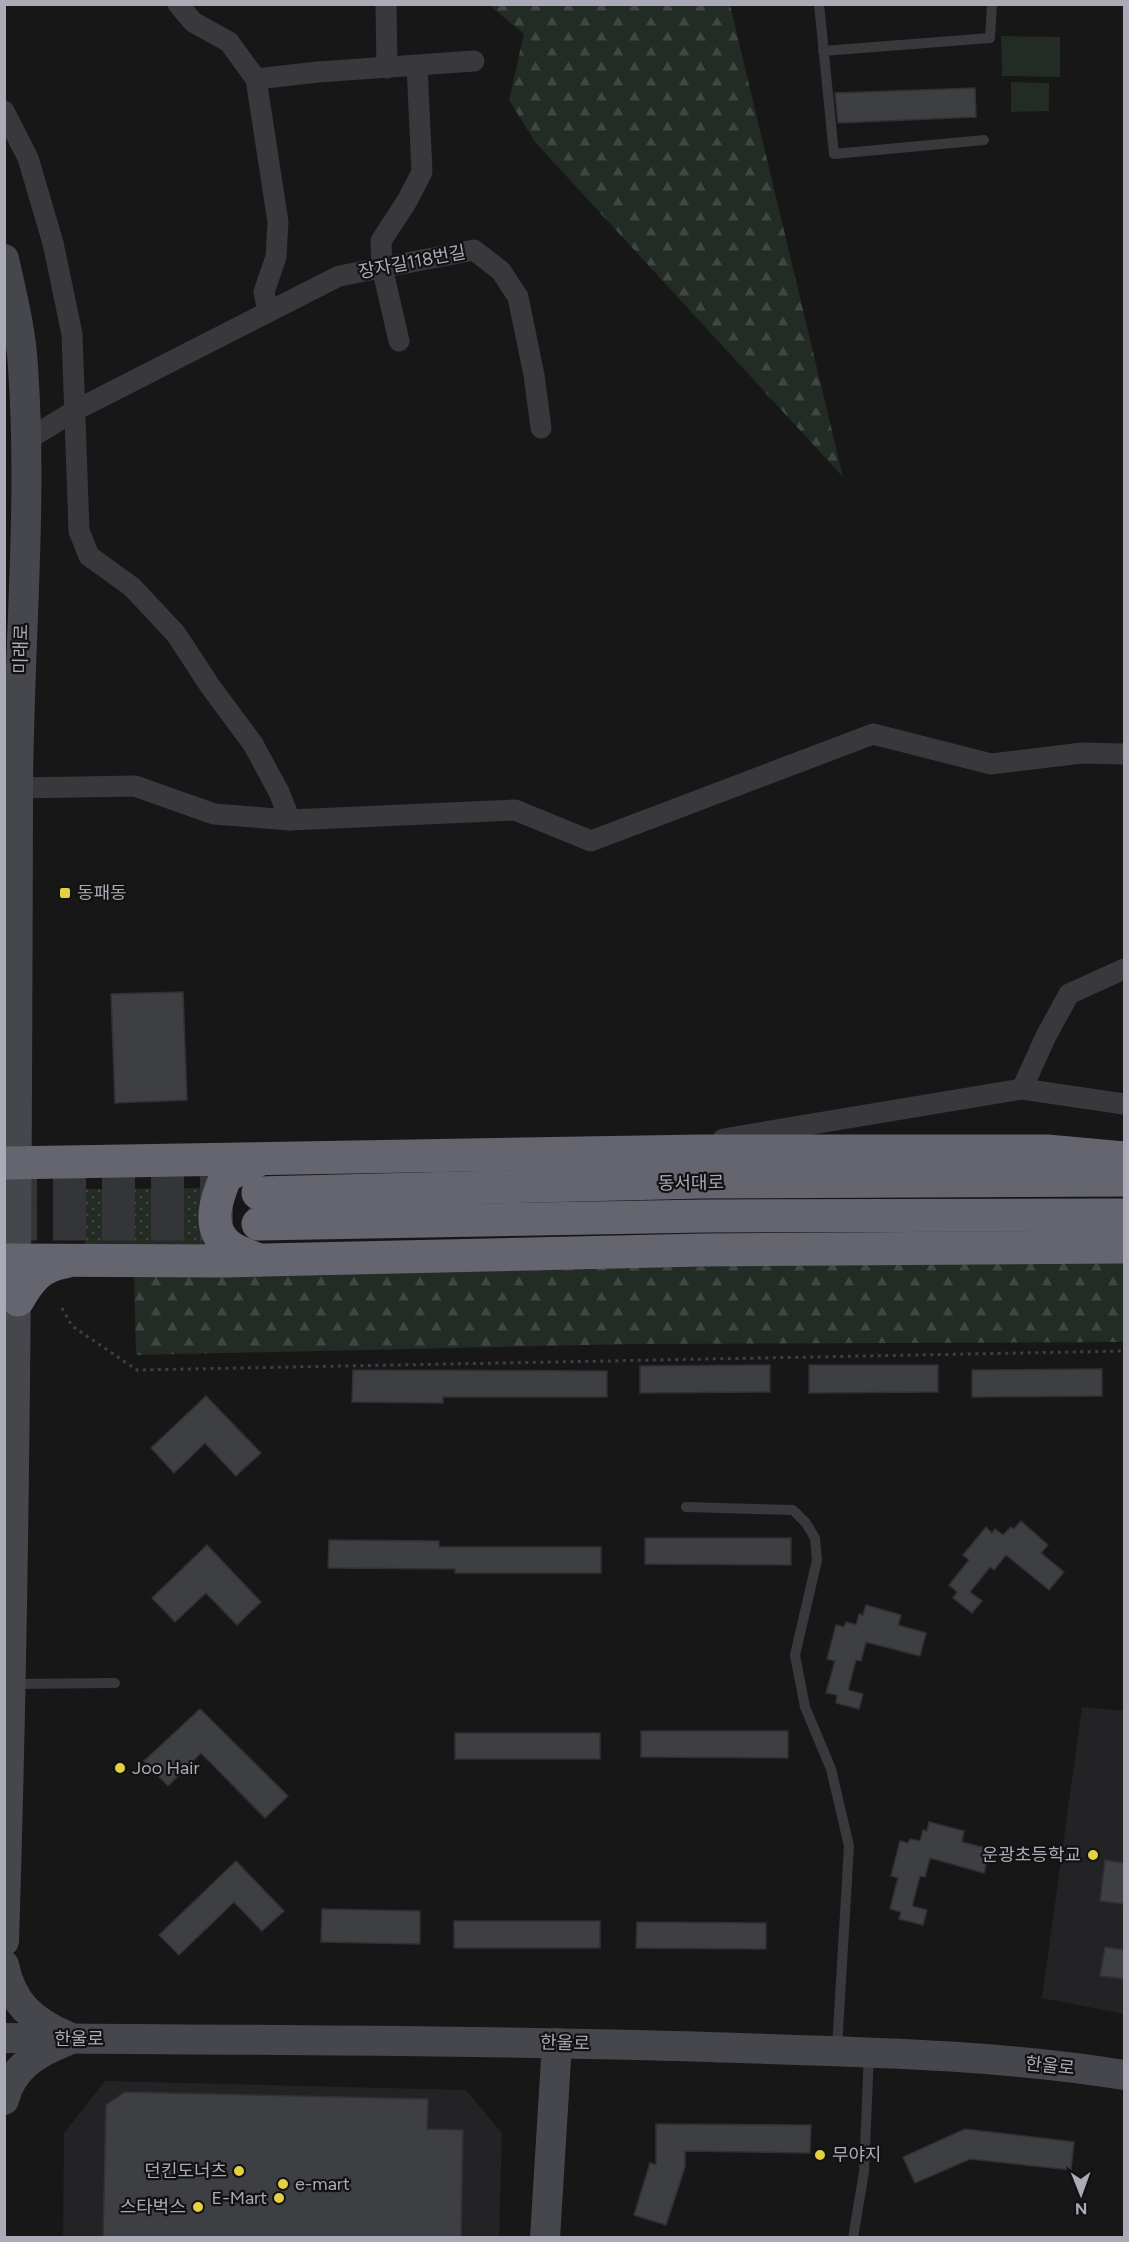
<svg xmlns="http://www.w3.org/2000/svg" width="1129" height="2242" viewBox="0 0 1129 2242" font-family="Figtree,'Noto Sans KR',sans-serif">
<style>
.built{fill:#232325}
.grass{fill:url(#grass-dots)}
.forest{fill:url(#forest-firs)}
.garden{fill:#232b25}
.building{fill:#3e3f42;stroke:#313134;stroke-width:1.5}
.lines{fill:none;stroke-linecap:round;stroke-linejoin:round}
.highway-tunnel{stroke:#343538;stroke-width:33;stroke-dasharray:33 16;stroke-linecap:butt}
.path{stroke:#3e3e44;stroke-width:3;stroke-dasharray:3 4.5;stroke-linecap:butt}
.lane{stroke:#38383d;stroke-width:10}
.street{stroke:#38383d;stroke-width:21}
.secondary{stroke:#46464d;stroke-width:30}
.highway{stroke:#64656e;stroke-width:33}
.poi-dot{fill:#e3d043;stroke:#121213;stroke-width:2}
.labels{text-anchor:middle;stroke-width:4.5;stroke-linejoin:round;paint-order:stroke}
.street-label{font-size:18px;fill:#aaabb7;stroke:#121213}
.poi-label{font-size:18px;fill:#aaabb7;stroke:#121213;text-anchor:start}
</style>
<defs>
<pattern id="grass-dots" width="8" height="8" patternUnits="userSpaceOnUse" patternTransform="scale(1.5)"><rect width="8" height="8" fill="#232b25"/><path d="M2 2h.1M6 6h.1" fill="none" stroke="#404742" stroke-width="1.8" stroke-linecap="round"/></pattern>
<pattern id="forest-firs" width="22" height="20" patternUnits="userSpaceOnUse" patternTransform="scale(1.5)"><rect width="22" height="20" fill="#232b25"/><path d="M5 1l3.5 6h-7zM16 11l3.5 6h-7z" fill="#404742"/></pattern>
</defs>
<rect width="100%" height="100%" fill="#171718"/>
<!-- built -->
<g class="built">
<path d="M1082 1707 1124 1711V2014L1042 1998Z"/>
<path d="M105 2081 466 2090 502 2133 499 2237 63 2238 64 2133Z"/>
</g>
<!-- grass -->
<path class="grass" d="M204 1188 217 1251 85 1248V1189Z"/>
<!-- forest -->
<g class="forest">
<path d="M489 5H730L843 477 535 142 509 100 524 34Z"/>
<path d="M1124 1260V1342L631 1344 136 1355 134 1275Z"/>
</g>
<!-- garden -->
<g class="garden">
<path d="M1001 36 1060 37V77L1002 76Z"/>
<path d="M1011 82 1049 83V111L1011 112Z"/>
</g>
<!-- building -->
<g class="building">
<path d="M975 88 976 117 838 123 835 93Z"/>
<path d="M183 992 187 1100 115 1103 111 994Z"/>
<path d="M770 1365V1392L640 1393V1366Z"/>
<path d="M809 1365H938V1392L809 1393Z"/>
<path d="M1102 1369V1396L972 1397V1370Z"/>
<path d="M353 1370 607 1371V1397H443V1403L352 1402Z"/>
<path d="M206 1396 261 1453 236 1476 205 1443 174 1473 151 1448Z"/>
<path d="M1021 1521 1048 1545 1041 1553 1064 1572 1049 1590 1006 1555 994 1570 990 1567 970 1592 982 1601 972 1613 953 1598 957 1592 949 1585 969 1560 963 1555 986 1527 992 1533 995 1529 1003 1535 1011 1527 1014 1529Z"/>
<path d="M645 1538H791V1565L645 1564Z"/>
<path d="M329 1540 439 1541V1547H601V1573H455V1569L328 1568Z"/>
<path d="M207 1545 261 1602 237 1625 206 1593 175 1622 152 1598Z"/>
<path d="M866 1605 901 1615 898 1625 926 1633 920 1656 866 1642 861 1661 856 1660 848 1690 863 1694 859 1709 836 1703 837 1695 826 1693 835 1661 827 1659 836 1625 844 1627 846 1622 856 1625 859 1614 863 1615Z"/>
<path d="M200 1709 288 1796 265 1818 201 1753 168 1786 144 1761Z"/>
<path d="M641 1731H788V1758L641 1757Z"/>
<rect x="455" y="1733" width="145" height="26"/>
<path d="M929 1822 964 1831 962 1842 990 1849 984 1873 930 1858 925 1877 920 1876 912 1906 927 1910 923 1925 899 1919 901 1912 890 1909 898 1878 891 1876 900 1841 908 1843 910 1839 920 1841 923 1830 927 1831Z"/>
<path d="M1105 1860 1125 1863V1904L1100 1901Z"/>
<path d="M236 1861 284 1911 262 1931 234 1902 179 1955 159 1935Z"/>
<path d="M322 1909 420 1911V1944L321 1942Z"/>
<rect x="454" y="1921" width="146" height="27"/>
<path d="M637 1922 766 1923V1949L636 1948Z"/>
<path d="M1105 1947 1125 1950V1979L1100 1976Z"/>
<path d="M125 2092 428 2099 427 2129 463 2130 461 2238H103L106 2105Z"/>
<path d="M656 2124 811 2125 810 2153 685 2151V2167L666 2225 634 2215 650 2163 656 2165Z"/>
<path d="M965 2129 1074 2142 1071 2170 970 2159 915 2183 903 2157Z"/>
</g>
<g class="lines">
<!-- highway-tunnel -->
<g class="highway-tunnel">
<path d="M4 1192 258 1193"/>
<path d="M4 1224H258"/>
</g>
<!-- path -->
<path class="path" d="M62 1308 72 1326 137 1370 1124 1351"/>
<!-- lane -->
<g class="lane">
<path d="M819 4 834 154 984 140"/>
<path d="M823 51 990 38 992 4"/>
<path d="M686 1507 793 1510 806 1523 815 1538 817 1560 795 1655 805 1707 831 1769 849 1846 837 2048"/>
<path d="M13 1684 115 1683"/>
<path d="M853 2238 864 2172 869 2053"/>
</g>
<!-- street -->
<g class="street">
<path d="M178 4 193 22 229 42 256 79 278 222 276 257 264 292 268 312"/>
<path d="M386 4 387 68"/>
<path d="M256 79 318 72 474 61"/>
<path d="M4 111 28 158 53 243 72 334 79 531 89 556 132 587 176 634 210 686 253 744 279 792 290 820"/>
<path d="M399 341 382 267 381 241 407 201 422 172 417 66"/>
<path d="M25 441 76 410 339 276 474 250 501 271 518 297 534 375 541 428"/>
<path d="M18 788 135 786 214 814 290 820 515 810 591 841 873 734 991 764 1082 753 1124 754"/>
<path d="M1022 1089 1046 1036 1069 994 1124 969"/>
<path d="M723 1139 1022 1089 1124 1104"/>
</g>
<!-- secondary -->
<g class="secondary">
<path d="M4 259C12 295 21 330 23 367 33 510 18 655 18 798 17 1179 16 1560 4 1941"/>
<path d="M4 1965C12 2003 32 2021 67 2036"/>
<path d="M4 2038C239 2040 474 2040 709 2047 847 2052 987 2053 1124 2075"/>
<path d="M4 2100C12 2067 38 2052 67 2041"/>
<path d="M545 2238 557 2043"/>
</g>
<!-- highway -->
<g class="highway">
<path d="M257 1161 226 1176C217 1197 205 1228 229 1246 237 1252 249 1256 259 1260"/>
<path d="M4 1163 700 1151H1047L1124 1158"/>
<path d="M258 1193 702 1182 1124 1180"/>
<path d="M258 1224 705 1216 1124 1215"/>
<path d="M4 1260 225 1261 702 1250 1124 1247"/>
<path d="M4 1281 18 1300C30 1279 40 1266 65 1262"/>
</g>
</g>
<!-- markers -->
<g class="poi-dot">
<rect x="59" y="887" width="12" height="12" rx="3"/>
<circle cx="120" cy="1768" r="6"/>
<circle cx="1093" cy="1855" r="6"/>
<circle cx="820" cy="2155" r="6"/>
<circle cx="239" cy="2171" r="6"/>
<circle cx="283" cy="2184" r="6"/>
<circle cx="279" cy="2198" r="6"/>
<circle cx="198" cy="2207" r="6"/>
</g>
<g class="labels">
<!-- street labels -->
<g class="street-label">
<text transform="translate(412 262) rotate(-11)" y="6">장자길118번길</text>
<text transform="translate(21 649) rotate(-89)" y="6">미래로</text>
<text transform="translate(691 1183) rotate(-1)" y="6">동서대로</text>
<text x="79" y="2045">한울로</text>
<text transform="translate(565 2043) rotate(1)" y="6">한울로</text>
<text transform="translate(1050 2066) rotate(6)" y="6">한울로</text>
</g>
<!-- poi labels -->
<g class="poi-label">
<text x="77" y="899">동패동</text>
<text x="132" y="1774">Joo Hair</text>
<text x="1081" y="1861" text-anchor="end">운광초등학교</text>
<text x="832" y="2161">무야지</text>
<text x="227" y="2177" text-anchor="end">던킨도너츠</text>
<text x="295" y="2190">e-mart</text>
<text x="267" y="2204" text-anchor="end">E-Mart</text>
<text x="186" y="2213" text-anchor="end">스타벅스</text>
</g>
</g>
<!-- border -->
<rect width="1129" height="2242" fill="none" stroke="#aaabb7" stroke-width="12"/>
<!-- north arrow -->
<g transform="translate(1081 2194) rotate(179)" stroke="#121213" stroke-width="4.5" paint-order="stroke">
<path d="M0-4.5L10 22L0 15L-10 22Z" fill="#aaabb7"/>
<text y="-9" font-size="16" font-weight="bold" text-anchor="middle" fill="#aaabb7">N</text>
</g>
</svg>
